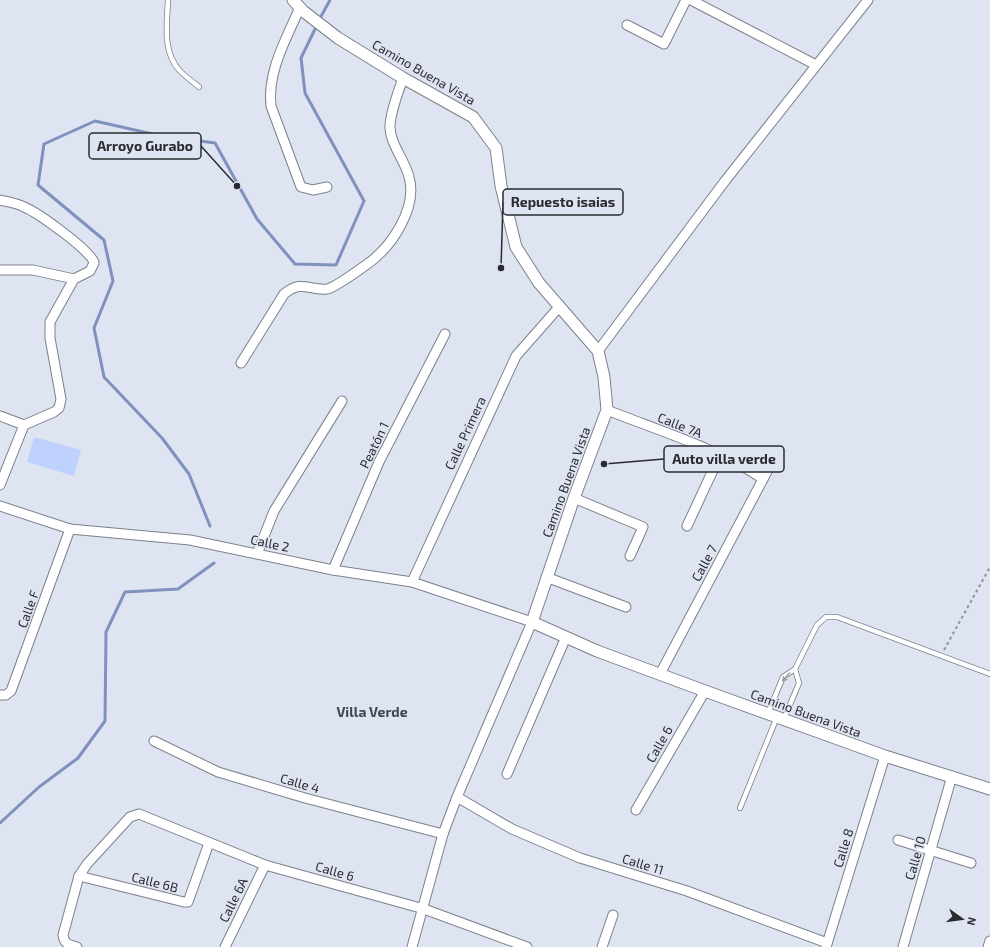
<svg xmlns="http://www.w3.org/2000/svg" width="990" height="947" viewBox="0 0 990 947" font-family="'Exo 2',sans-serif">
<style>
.green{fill:#bfd1fd}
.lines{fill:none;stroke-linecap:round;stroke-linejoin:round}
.stream{stroke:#8091be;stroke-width:3}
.service-casing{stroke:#7b808c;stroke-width:6}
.minor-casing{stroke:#7b808c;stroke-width:11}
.tertiary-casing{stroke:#7b808c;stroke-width:13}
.path{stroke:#8f929d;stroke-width:2;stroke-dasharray:3 3;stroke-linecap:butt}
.service{stroke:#fff;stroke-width:4.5}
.minor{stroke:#fff;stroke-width:9}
.tertiary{stroke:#fff;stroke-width:11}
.oneway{fill:#9fa0a2}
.labels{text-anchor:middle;stroke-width:3;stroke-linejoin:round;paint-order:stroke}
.street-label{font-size:13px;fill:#292b30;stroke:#dfe4f2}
.neighbourhood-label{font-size:14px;font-weight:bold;fill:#424651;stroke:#dfe4f2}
.leader{fill:none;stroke:#292b30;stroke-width:1.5}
.callout-dot{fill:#292b30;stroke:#dfe4f2;stroke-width:1.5}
.callout{fill:#dfe4f2;stroke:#292b30;stroke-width:1.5}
.callout-label{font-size:14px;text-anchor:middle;font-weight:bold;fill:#292b30}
</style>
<rect width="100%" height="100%" fill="#dfe4f2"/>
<!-- green -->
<path class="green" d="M34 437 81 450 74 476 27 462Z"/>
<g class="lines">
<!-- stream -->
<g class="stream">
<path d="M319 20 330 0"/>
<path d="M210 526 189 474 162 438 104 377 94 328 113 281 104 240 38 185 44 144 95 121 157 135 215 143 257 219 295 264 336 265 364 201 305 93 301 58 317 25"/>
<path d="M0 823 39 787 78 758 105 721 106 632 125 592 178 589 214 563"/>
</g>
<!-- service casing -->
<g class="service-casing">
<g id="service">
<path d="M168 0C167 24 162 52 180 71 186 77 193 82 199 87"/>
<path d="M795 669 817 625 826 617H837L990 674"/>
<path d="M768 713 783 677 795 669 799 683 784 719"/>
<path d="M740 808 777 717"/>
</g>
</g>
<!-- minor casing -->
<g class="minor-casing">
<g id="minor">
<path d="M691 0 816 65"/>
<path d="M300 7C287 38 267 71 271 106L301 187 313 190 327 187"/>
<path d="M627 25 664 44 686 0"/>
<path d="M0 200C8 202 17 203 24 207 37 212 93 252 94 263L90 271 74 279 50 322V338L61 399 59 408 54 412 24 425"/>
<path d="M0 270H33L74 279"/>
<path d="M598 351 725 181 868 0"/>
<path d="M241 363 284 294C302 279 309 291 327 289 334 288 359 270 366 265 391 248 418 208 409 177 405 160 389 143 390 125 391 110 398 93 403 78"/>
<path d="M607 410C657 430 720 449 763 479"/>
<path d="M0 416 24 425"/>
<path d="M0 485 24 425"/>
<path d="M574 498 643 527 630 556"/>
<path d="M0 506 70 529 190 540 333 570 412 582 532 622 457 797 443 834 412 947"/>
<path d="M687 526 720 455"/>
<path d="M257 554 274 511 342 401"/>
<path d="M333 570 379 462 445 334"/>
<path d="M546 577 626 607"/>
<path d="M412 582 516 356 560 306"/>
<path d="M660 674 771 464"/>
<path d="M0 695H6L11 691 70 529"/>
<path d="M154 741 218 772 305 798 443 834"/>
<path d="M507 774 566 637"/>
<path d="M457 797 512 829 580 858 687 891 827 943"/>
<path d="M636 810 705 691"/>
<path d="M898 840 971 863"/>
<path d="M79 876 184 902H188L209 843"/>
<path d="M77 947C69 945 64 944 63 935L79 876 87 864 130 817 139 814 265 865 424 909 527 947"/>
<path d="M225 947 265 865"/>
<path d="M602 947 613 915"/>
<path d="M826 947 885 756"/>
<path d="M903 947 952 776"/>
<path d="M988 947 990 941"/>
</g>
</g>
<!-- tertiary casing -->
<g class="tertiary-casing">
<path id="tertiary" d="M293 0 303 11 338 38 403 78 473 117 496 148 501 186 516 247 539 283 598 351 604 377 607 410 574 498 532 622 597 651 705 691 885 756 990 789"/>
</g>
<!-- path -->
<path class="path" d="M944 650 990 567"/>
<!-- service -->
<use href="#service" class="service"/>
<!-- minor -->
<use href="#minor" class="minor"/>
<!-- tertiary -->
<use href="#tertiary" class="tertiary"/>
</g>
<!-- one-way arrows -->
<defs><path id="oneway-solid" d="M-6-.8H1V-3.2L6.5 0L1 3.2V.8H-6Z"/></defs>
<use class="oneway" href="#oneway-solid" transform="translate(786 677) rotate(132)"/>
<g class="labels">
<!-- street labels -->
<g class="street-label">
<text transform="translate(424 72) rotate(30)" y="5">Camino Buena Vista</text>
<text transform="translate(680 425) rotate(22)" y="5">Calle 7A</text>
<text transform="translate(465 433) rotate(-65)" y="5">Calle Primera</text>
<text transform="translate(374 445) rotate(-64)" y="5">Peatón 1</text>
<text transform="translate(566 482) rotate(-70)" y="5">Camino Buena Vista</text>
<text transform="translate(270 543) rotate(12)" y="5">Calle 2</text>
<text transform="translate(704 563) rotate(-62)" y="5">Calle 7</text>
<text transform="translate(28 609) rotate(-70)" y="5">Calle F</text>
<text transform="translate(806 713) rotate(20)" y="5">Camino Buena Vista</text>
<text transform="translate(659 744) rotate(-60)" y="5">Calle 6</text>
<text transform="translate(300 783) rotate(16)" y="5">Calle 4</text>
<text transform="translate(843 848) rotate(-73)" y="5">Calle 8</text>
<text transform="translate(915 858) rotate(-74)" y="5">Calle 10</text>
<text transform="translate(643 864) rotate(17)" y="5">Calle 11</text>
<text transform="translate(335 871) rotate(16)" y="5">Calle 6</text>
<text transform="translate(155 882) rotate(14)" y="5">Calle 6B</text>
<text transform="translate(233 900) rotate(-64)" y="5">Calle 6A</text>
</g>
<!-- neighbourhood labels -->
<g class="neighbourhood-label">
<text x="372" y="717">Villa Verde</text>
</g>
</g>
<!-- callouts -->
<path class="leader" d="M237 186L201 146M501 268L503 202M604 464L664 459"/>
<g class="callout-dot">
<circle cx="237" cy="186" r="4"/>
<circle cx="501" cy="268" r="4"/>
<circle cx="604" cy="464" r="4"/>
</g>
<g class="callout">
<rect x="89" y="133" width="112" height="26" rx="4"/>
<rect x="503" y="189" width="120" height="26" rx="4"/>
<rect x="664" y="446" width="120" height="26" rx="4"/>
</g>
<g class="callout-label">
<text x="145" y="151">Arroyo Gurabo</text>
<text x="563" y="207">Repuesto isaias</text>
<text x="724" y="464">Auto villa verde</text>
</g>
<!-- north arrow -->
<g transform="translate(962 919) rotate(104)" stroke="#dfe4f2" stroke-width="3" paint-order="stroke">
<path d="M0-3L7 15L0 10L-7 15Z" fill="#292b30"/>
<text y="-6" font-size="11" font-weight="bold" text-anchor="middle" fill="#292b30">N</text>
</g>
</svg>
